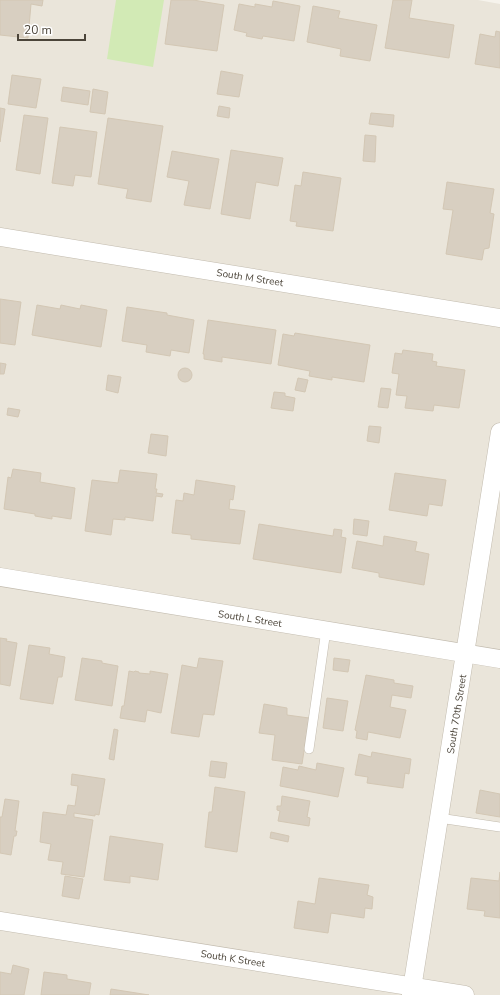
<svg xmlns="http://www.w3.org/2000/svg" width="500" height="995" viewBox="0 0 500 995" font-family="'Nunito Sans',sans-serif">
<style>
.residential{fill:#eae5da}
.green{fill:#d2eab5}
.building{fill:#d8cfc1;stroke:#d3c7b4}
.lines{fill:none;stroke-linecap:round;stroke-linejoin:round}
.service-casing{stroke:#c2bbae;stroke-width:10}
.minor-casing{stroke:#c2bbae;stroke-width:19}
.service{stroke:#fff;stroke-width:9}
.minor{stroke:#fff;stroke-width:18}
.labels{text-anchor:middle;stroke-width:3.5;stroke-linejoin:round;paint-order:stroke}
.street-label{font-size:10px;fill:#4b4439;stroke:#fff}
</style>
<rect width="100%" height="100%" fill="#f6f3ec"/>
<!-- residential -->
<path class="residential" d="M0 0H478L500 4V995H0Z"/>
<!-- green -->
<path class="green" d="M116 0H164L153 67 107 59Z"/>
<!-- building -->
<g class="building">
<path d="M0 0H43L42 6 31 4 28 38 0 35Z"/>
<path d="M171 0H193L224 5 217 51 165 44Z"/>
<path d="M393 0H412L409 18 454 25 449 58 385 48Z"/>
<path d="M273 1 300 6 294 41 263 36 262 39 246 36 247 33 234 30 239 4 255 7V4L272 7Z"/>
<path d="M313 6 340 11 338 18 377 25 370 61 340 56 341 49 307 42Z"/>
<path d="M496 31 500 32V68L475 64 480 34 495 37Z"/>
<path d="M221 71 243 75 239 97 217 94Z"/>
<path d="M12 75 41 79 36 108 8 104Z"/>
<path d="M63 87 90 91 88 105 61 101Z"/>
<path d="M93 89 108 92 105 114 90 112Z"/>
<path d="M219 106 230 108 229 118 217 116Z"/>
<path d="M0 108 5 109 0 142Z"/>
<path d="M371 113 394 115 393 127 369 124Z"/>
<path d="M24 115 48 118 40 174 16 170Z"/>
<path d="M108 118 163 126 151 202 126 198 128 189 98 184Z"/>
<path d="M60 127 97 132 91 177 75 175 73 186 52 183Z"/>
<path d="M365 135 376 136 375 162 363 161Z"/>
<path d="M231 150 283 158 278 186 256 182 250 219 221 214Z"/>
<path d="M172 151 219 159 210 209 184 205 189 181 167 177Z"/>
<path d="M303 172 341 178 333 231 296 226 297 222 290 221 295 185 301 186Z"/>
<path d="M447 182 494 189 490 213 494 214 489 248 484 249 482 260 446 254 453 210 443 209Z"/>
<path d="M0 299 21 302 15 345 0 343Z"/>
<path d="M37 305 60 309 61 305 80 309 81 305 107 310 101 347 32 335Z"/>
<path d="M127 307 167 313V315L194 320 189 353 171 350 170 356 146 352 147 345 122 341Z"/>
<path d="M208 320 276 330 271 364 222 357V362L204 359V354H203Z"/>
<path d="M295 333 370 345 364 382 332 377V380L309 376 310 371 278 365 283 334 294 336Z"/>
<path d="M403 350 433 354 432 361 437 362 436 366 465 370 459 408 434 405 433 411 405 408 407 396 396 395 399 374 392 373 395 353 402 354Z"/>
<path d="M0 363 6 364 4 374H0Z"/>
<circle cx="185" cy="375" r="7"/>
<path d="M108 375 121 377 118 393 106 390Z"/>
<path d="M298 378 308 380 305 392 295 390Z"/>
<path d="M381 388 391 389 388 408 378 407Z"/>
<path d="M274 392 285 393V396L295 398 293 411 271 408Z"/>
<path d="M8 408 20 410 18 417 7 415Z"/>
<path d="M369 426 381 427 379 443 367 441Z"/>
<path d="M151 434 168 436 166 456 148 453Z"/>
<path d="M13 469 41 473 40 482 75 488 71 519 52 516V519L35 516V514L4 509 8 477 11 478Z"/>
<path d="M120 470 157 474 155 489H157L156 493 163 494 162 497 156 496 153 521 125 517V520L113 519 111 535 85 531 92 480 118 483Z"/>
<path d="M395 473 446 480 442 506 429 504 427 516 389 510Z"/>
<path d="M196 480 235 486 233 500 230 499 229 509 245 511 240 544 191 539V535L172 533 176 500 183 501 184 493 194 495Z"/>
<path d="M354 519 369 521 367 536 353 534Z"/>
<path d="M259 524 333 536 334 529 342 530 341 537 346 538 341 573 253 559Z"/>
<path d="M384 536 417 542 415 551 429 554 424 585 379 577V573L352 568 357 541 383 546Z"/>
<path d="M0 638 7 639 6 641 17 643 10 686 0 684Z"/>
<path d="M29 645 50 648 49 654 65 657 62 677H58L53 704 20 699Z"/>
<path d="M82 658 102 661V663L118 666 112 706 75 700Z"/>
<path d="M199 658 223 661 214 715 203 714 199 737 171 733 182 665 197 668Z"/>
<path d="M334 658 350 660 348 672 333 670Z"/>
<path d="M129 671 134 672 135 671 139 672V673L150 674V671L168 674 161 713 147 710 145 722 120 718 122 706H124Z"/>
<path d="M366 675 394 680V683L413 686 411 698 392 695 390 707 406 710 400 738 368 732 367 740 356 738 357 731 355 730Z"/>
<path d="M327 698 348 701 343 731 323 728Z"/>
<path d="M264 704 287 708V715L309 718 302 764 272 760 275 735 259 733Z"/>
<path d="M114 729 118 730 114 760 109 759Z"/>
<path d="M372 752 411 759 409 774 405 773 403 788 367 783 368 777 355 775 359 754 371 757Z"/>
<path d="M211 761 227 763 225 778 209 776Z"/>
<path d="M317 763 344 768 338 797 280 786 283 767 298 770 299 766 316 770Z"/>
<path d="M72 774 105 779 99 815 95 814V816L74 813V817L93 820 84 877 61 874 63 862 48 860 51 844 40 842 43 812 66 815 68 805 75 806 78 786 71 785Z"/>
<path d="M215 787 245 792 237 852 205 847 209 812H212Z"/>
<path d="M480 790 500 794V817L476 813Z"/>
<path d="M282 796 310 801 307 817 310 818 309 826 278 821 280 811 277 810V806H281Z"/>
<path d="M5 799 19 801 15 831H17L16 836H14L11 855 0 853V817H2Z"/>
<path d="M271 832 289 836 288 842 270 838Z"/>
<path d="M110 836 163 844 158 880 130 876V883L104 880Z"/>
<path d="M500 872V918L484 916 485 911 467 909 471 878 499 881Z"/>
<path d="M65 876 83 879 79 899 62 896Z"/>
<path d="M319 878 369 885 367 895 373 897 372 909 365 908 364 918 331 913 328 933 294 928 298 901 315 904Z"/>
<path d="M13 965 29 969 24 995H0V972L11 974Z"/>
<path d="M44 972 67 975V979L91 983 89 995H41Z"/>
<path d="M111 989 149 995H110Z"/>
</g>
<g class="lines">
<!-- service casing -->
<g class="service-casing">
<g id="service">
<path d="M309 749 326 630"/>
<path d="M439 818 500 827"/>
</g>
</g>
<!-- minor casing -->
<g class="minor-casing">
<g id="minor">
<path d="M0 237 500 318"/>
<path d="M0 577 500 659"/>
<path d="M0 921 465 995"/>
<path d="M411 995 500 432"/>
</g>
</g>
<!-- service -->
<use href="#service" class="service"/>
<!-- minor -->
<use href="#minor" class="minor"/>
</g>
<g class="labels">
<!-- street labels -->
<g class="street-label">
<text transform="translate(250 277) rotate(9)" y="4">South M Street</text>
<text transform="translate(250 618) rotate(9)" y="4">South L Street</text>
<text transform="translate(456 714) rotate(-81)" y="4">South 70th Street</text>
<text transform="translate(233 958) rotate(9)" y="4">South K Street</text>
</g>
</g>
<!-- scale -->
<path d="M18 34v6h67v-6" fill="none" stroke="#4b4439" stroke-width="2"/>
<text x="24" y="34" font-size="12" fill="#4b4439" stroke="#ffffff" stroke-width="3" paint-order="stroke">20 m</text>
</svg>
